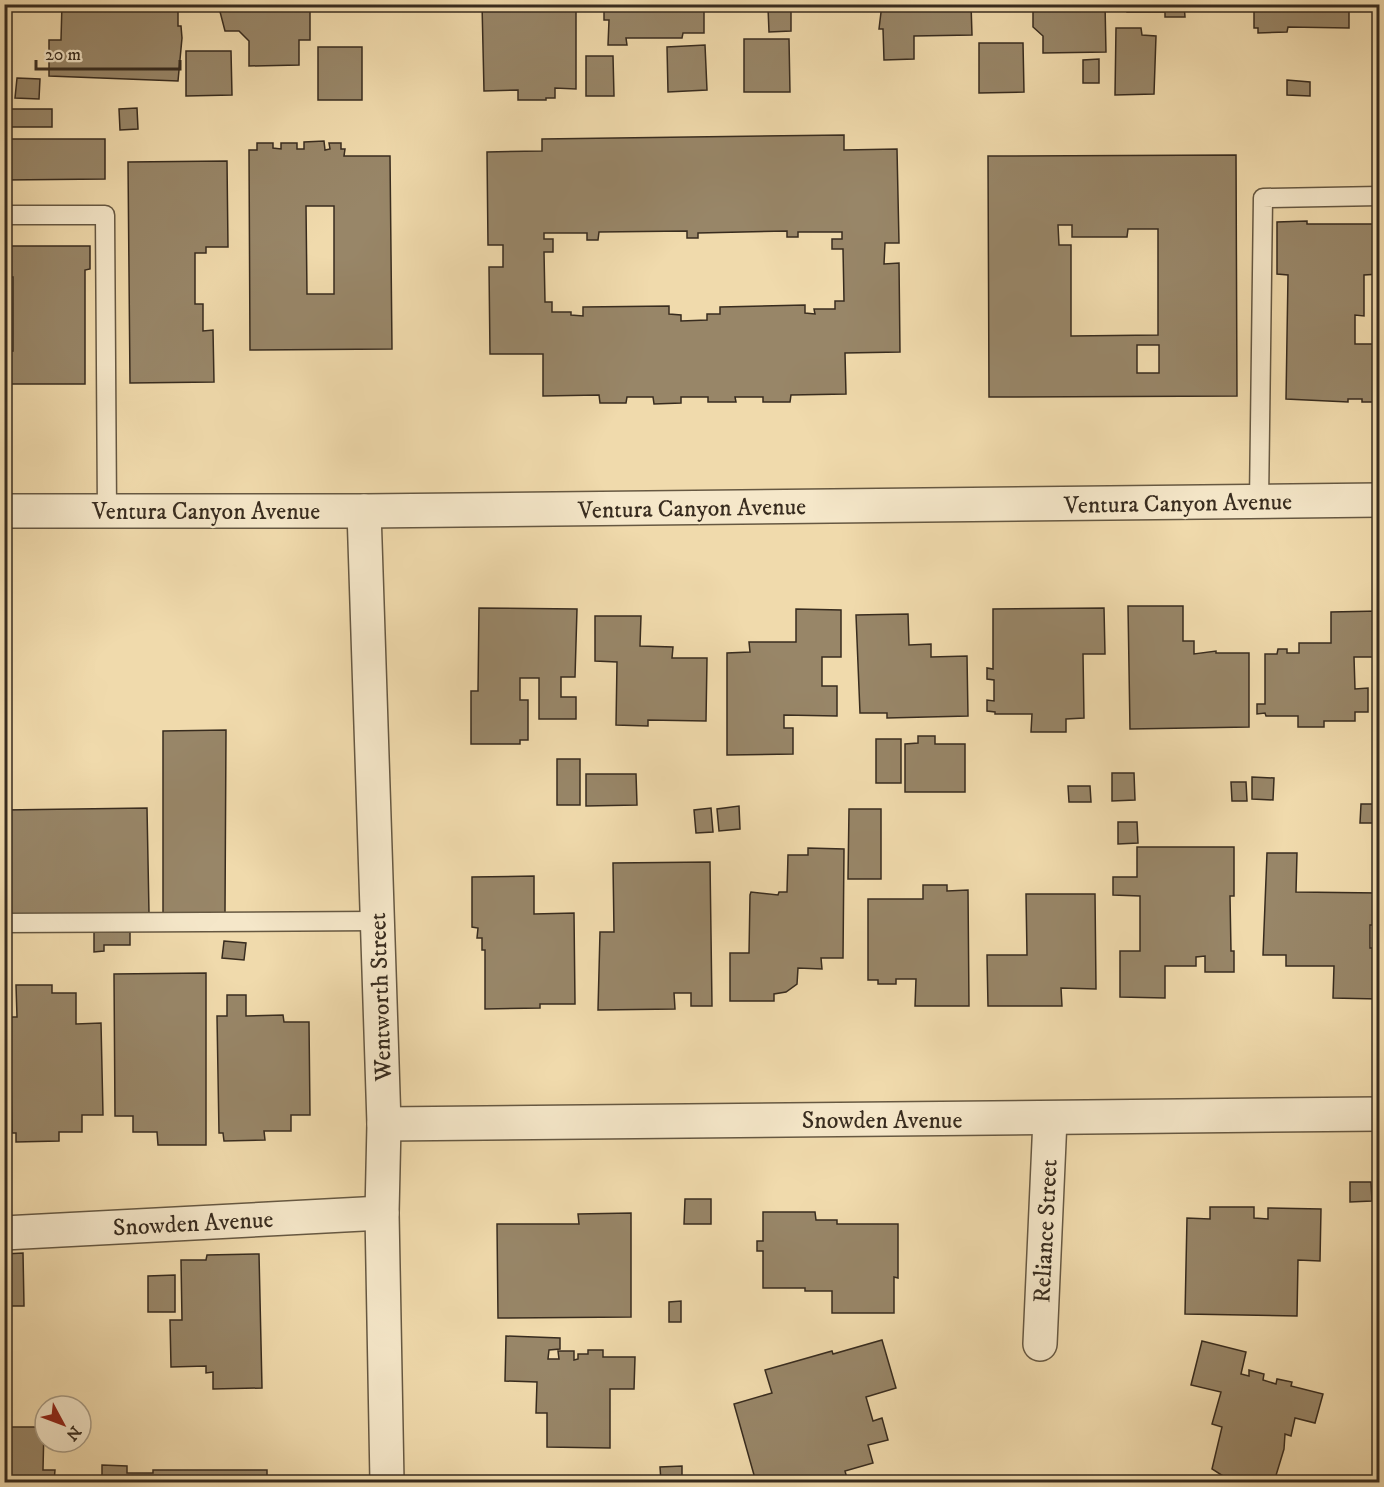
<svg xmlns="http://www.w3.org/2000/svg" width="1384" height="1487" viewBox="0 0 1384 1487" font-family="'IM FELL DW Pica',serif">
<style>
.building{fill:#988668;stroke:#382c1f;stroke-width:1.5;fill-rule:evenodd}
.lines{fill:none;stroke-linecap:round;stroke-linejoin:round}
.service-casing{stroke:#665842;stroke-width:21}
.minor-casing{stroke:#665842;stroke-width:36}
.tertiary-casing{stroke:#665842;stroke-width:36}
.service{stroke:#f5e7c9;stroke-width:18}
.minor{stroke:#f5e7c9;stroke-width:33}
.tertiary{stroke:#f5e7c9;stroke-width:33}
.labels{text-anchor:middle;stroke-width:4.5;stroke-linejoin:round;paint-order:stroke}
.street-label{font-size:24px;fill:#382c1f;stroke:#f5e7c9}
</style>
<rect width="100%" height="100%" fill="#f0daac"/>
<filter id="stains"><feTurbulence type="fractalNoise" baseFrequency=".00333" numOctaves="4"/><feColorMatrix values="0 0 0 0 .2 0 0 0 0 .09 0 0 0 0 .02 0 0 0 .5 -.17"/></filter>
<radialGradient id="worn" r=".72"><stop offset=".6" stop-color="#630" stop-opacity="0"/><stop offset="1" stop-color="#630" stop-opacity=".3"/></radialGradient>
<!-- building -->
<g class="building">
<path d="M4 4H38L37 10Z"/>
<path d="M62 4H181L178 5V26H181L182 38 178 81 49 76V40H61Z"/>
<path d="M218 4H310V40H299V65L249 66V41L239 31H225Z"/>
<path d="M482 4H576V89L555 88V98H546V100H518V90L484 91Z"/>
<path d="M604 4H704V33H683L682 38H626L627 45H608L609 20H604Z"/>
<path d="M733 4H791V31L769 32 768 8 733 10Z"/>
<path d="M882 4H971L972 35 914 36V59L884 60 883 29H879Z"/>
<path d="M1033 4H1105L1106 52 1043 53V36L1033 27Z"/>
<path d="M1127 4H1184L1185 17H1165V12H1127Z"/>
<path d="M1254 4H1349V28L1288 27 1287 32 1258 33V28H1254Z"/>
<path d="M1116 28H1141L1142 35 1156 36 1154 94 1115 95Z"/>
<path d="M744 39H789L790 92H744Z"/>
<path d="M979 43H1023L1024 92 979 93Z"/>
<path d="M705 45 707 90 668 92 667 47Z"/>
<rect x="318" y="47" width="44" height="53"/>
<path d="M186 51H231L232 95 186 96Z"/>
<path d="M586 56H613L614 96H586Z"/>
<path d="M1099 59V83H1083V60Z"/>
<path d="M17 78 40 79 39 99 15 98Z"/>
<path d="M1287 80 1310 82V96L1287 95Z"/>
<path d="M137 108 138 129 120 130 119 109Z"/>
<rect x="4" y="109" width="48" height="18"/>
<path d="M844 135V150L897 149 899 243H885L884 264 899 263 900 352 845 353 846 394 791 395 790 402H763V397H735L736 402H708V397H681V403L654 404 653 397H627L626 403H600L599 395 543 396V354H490L489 267H503V245H488L487 152 542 151V139ZM687 231V238H698V233L787 231V237H798V232H842V239H832V249H843L844 301H835V309H814L815 314 805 313V305L720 307V314H707V320L681 321V315L669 314V306L583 307V316L571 315V312H552V302H545L544 252H553V239H544V233H587V240H598L599 232Z"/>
<path d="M4 139H105V179L4 180Z"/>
<path d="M324 141 325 150 330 149 329 143H341V149H345L344 156H390L392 349 250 350 249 150H257V143H273V148L281 149V143H297V149H304V142ZM306 206H334V294H307Z"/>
<path d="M1236 155 1237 396 989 397 988 156ZM1058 225H1072V237H1127L1128 229H1158V335L1071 336V245H1059ZM1137 345H1159V373H1137Z"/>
<path d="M227 161 228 247H206V253H195V304H203V331L213 330 214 382 130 383 128 162Z"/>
<path d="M1307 221V224H1380V274L1364 275V316L1355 315V344H1380V402H1362V399H1348V402L1286 399 1288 275 1277 274V222Z"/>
<path d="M7 246H90V269L85 270V384H6V351H13V277H7Z"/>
<path d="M1128 606H1183V641H1194V654L1216 651V653H1249V727L1130 729Z"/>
<path d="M479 608 577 609 575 677H561V697H576V719H539V678H520V700H528V740H520V744H471V691H478Z"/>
<path d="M1104 608 1105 654H1083L1084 718 1066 719V732H1031L1032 714H995V712L987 711V700L994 701V680L987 679V668L993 669V609Z"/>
<path d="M796 609 841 610V657H822V686H837V716L784 715V728H793V754L727 755V653L750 652 749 642H796Z"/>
<path d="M1379 611 1380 657H1354L1355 689 1368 688V712H1355V721H1324V727H1298V716H1266L1265 713 1257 714V704H1265V654H1277L1278 649H1287V653H1299V643H1331V612Z"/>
<path d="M908 614 909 645 931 644V657L967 656 968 716 887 718V713H860L856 615Z"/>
<path d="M595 616H641L640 646 673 647 672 658H707L706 721 648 720V726L616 725 617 662 595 661Z"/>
<path d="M226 730 225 913H163V731Z"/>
<path d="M918 736H935V744H965V792H905V744L918 743Z"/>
<rect x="876" y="739" width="25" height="44"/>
<rect x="557" y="759" width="23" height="46"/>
<path d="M1112 773H1134L1135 800 1112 801Z"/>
<path d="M586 774H636L637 805 586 806Z"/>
<path d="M1252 777 1274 778 1273 800 1252 799Z"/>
<path d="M1231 782H1246L1247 801H1232Z"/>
<path d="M1068 786H1090L1091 802H1069Z"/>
<path d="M1361 804H1380V823H1360Z"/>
<path d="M739 806 740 829 719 831 717 809Z"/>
<path d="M147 808 149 913 4 915V810Z"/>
<path d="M711 808 713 832 696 833 694 810Z"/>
<path d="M849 809H881V879H848Z"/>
<path d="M1118 822H1137L1138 843 1118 844Z"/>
<path d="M1137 847H1234V896H1230L1231 951H1234V972H1205V956L1196 957V966H1165V998L1120 997V951H1140V896L1113 895V877H1137Z"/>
<path d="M808 848 844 849 843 958H821L822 969 798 968 797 984 786 992 774 994V1001H730V953H749L750 895 751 892 778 895 779 892H787L788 855H808Z"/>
<path d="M1267 853H1297L1296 892 1379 893V925H1370V948H1380L1378 999 1333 998 1334 966H1286V955H1263Z"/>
<path d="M710 862 712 1006H691V993H674L675 1009 598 1010 600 932H614L613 863Z"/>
<path d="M534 876V914L574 913 575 1004H540V1008L485 1009V950H482V938H477L478 928 472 927V877Z"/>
<path d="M923 885H947V891L968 890 969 1006H915L916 979H896V984H878V980H868V899H923Z"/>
<path d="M1026 894H1095L1096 989 1061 988 1062 1006H988L987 955H1027Z"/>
<path d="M94 932H130V945H104V951L94 952Z"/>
<path d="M224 941 246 943 244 960 222 958Z"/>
<path d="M206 973V1145H158L157 1132H133V1116H115L114 974Z"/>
<path d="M16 985H52V993H76V1024L101 1023 103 1115H82V1132H59V1141L16 1142V1133H12L10 1017H17Z"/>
<path d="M227 995H246V1016L283 1015 284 1022H309L310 1115H291V1131H264L265 1140 224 1141 223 1133H219L217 1016H227Z"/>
<path d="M1350 1182H1371L1372 1201 1350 1202Z"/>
<path d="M685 1199H711V1224H684Z"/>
<path d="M1210 1207H1254V1218L1268 1219V1208L1321 1209 1320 1261 1298 1260 1297 1316 1185 1314 1187 1218 1210 1219Z"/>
<path d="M763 1212H815L816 1220H837V1224H898V1278L894 1277V1313H832V1291H805V1288H763V1251H757V1241H763Z"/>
<path d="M631 1213V1317L498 1318 497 1224H579L578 1214Z"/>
<path d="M23 1253 24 1306H4V1254Z"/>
<path d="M259 1254 262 1388 213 1389V1372L206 1373V1366L171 1367 170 1320H182L181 1260H206L207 1255Z"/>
<path d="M175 1275V1312H148V1276Z"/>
<path d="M681 1301V1322H669V1302Z"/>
<path d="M506 1336 560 1338V1349L549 1350 548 1359H559L558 1351H574V1360L578 1359V1354H588V1350H603V1357H635L634 1389H610V1448L547 1447V1413H536L537 1382 505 1381Z"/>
<path d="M882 1340 896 1388 866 1397 873 1421 882 1418 888 1440 868 1445 873 1463 845 1471 848 1482H756L734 1404 772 1393 765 1370 832 1351 833 1354Z"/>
<path d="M1202 1341 1246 1352 1241 1374 1249 1376V1370L1264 1374 1263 1380 1276 1384 1277 1379 1292 1382 1291 1386 1323 1394 1315 1423 1295 1418 1291 1436 1285 1434 1284 1449 1274 1482H1249L1223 1476 1212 1469 1222 1427 1212 1424 1221 1392 1191 1385Z"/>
<path d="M4 1427H44L43 1470H55L54 1482H4Z"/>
<path d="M102 1465 127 1466V1473H153V1470H267V1482H102Z"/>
<path d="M682 1466V1482H661L660 1467Z"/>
</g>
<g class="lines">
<!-- service casing -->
<g class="service-casing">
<g id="service">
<path d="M4 215H105L107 511"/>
<path d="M1259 502 1263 198 1380 196"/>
<path d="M4 923 377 921"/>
</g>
</g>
<!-- minor casing -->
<g class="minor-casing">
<g id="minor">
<path d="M384 1124 1380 1114"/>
<path d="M4 1233 382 1213"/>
<path d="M1040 1344 1050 1119"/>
</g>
</g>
<!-- tertiary casing -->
<g class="tertiary-casing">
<g id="tertiary">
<path d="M4 511H364L1380 500"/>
<path d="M364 511 384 1124 382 1213 387 1482"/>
</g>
</g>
<!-- service -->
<use href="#service" class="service"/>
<!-- minor -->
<use href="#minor" class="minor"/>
<!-- tertiary -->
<use href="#tertiary" class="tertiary"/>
</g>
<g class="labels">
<!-- street labels -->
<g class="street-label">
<text transform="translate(1178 503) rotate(-1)" y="8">Ventura Canyon Avenue</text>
<text transform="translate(692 508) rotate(-1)" y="8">Ventura Canyon Avenue</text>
<text x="206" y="519">Ventura Canyon Avenue</text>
<text transform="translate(380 997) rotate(-92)" y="8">Wentworth Street</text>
<text x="882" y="1128">Snowden Avenue</text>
<text transform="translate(193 1223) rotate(-3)" y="8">Snowden Avenue</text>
<text transform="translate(1045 1231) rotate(-87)" y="8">Reliance Street</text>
</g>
</g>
<!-- margin -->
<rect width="1384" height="1487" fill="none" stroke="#f0daac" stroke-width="24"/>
<rect x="6" y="6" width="1372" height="1475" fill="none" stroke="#382c1f" stroke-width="3"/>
<rect x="12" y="12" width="1360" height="1463" fill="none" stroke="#382c1f" stroke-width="1.5"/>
<!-- north arrow -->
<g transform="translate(63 1424) rotate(131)"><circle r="28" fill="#f5e7c9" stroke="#a99c85" stroke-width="1.5"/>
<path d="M0-4.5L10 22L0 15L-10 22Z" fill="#8f2418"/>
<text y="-9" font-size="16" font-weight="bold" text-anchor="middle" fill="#382c1f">N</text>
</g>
<!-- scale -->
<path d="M36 60v9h144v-9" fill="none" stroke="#382c1f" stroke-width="3"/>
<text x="45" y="60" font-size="18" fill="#382c1f" stroke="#f5e7c9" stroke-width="4.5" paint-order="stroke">20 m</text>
<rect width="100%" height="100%" filter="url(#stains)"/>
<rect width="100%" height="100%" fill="url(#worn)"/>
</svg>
